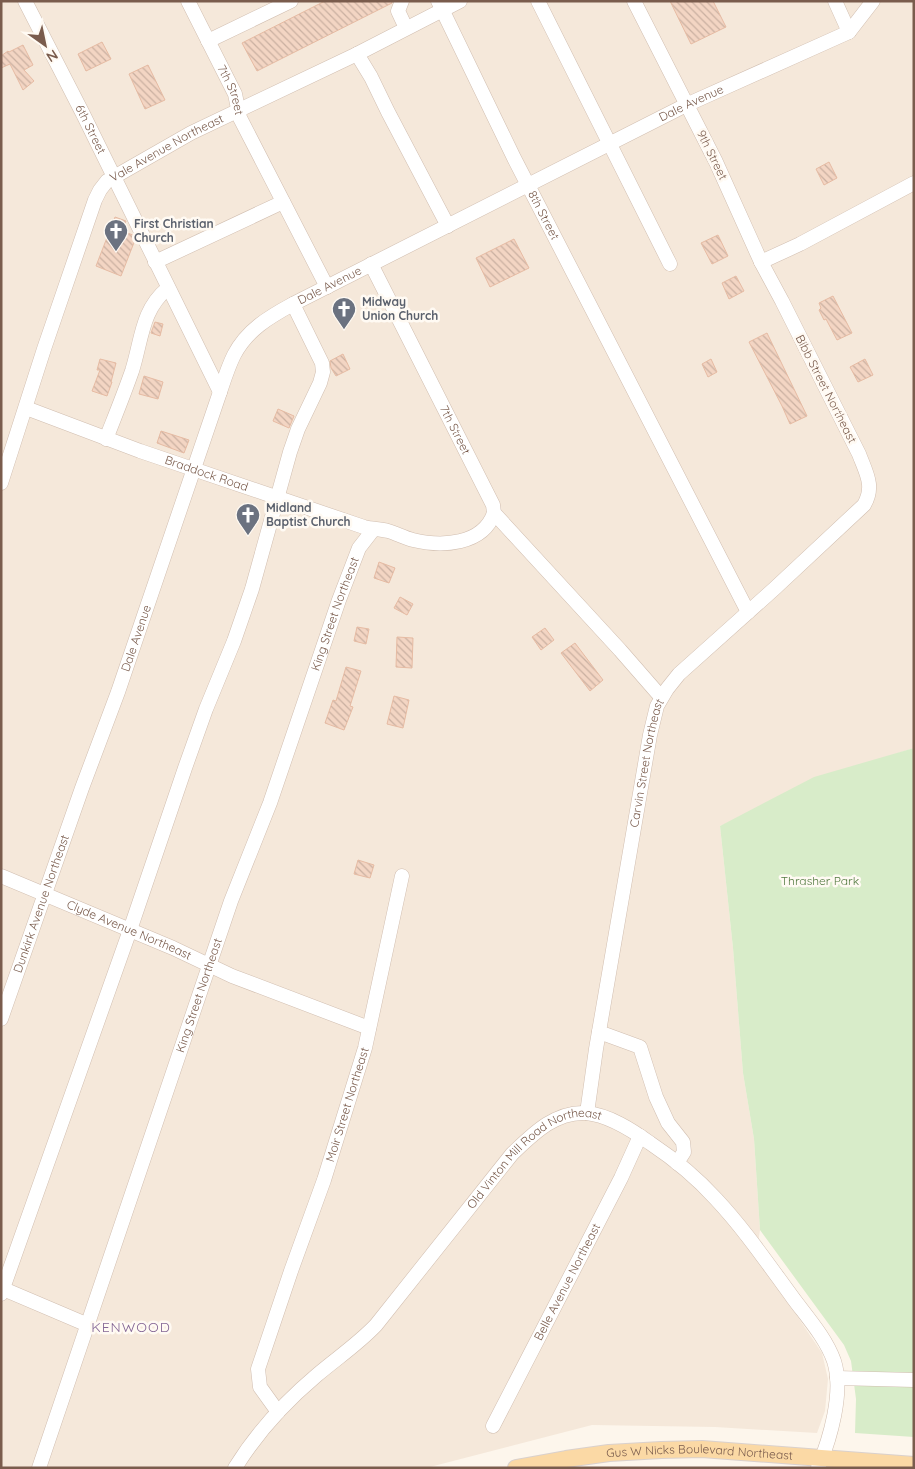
<svg xmlns="http://www.w3.org/2000/svg" width="915" height="1469" viewBox="0 0 915 1469" font-family="Quicksand,sans-serif">
<style>
.residential{fill:#f5e8da}
.green{fill:#d8ecc9}
.building{fill:url(#building-back-hatch);stroke:#e6bba3}
.lines{fill:none;stroke-linecap:round;stroke-linejoin:round}
.minor-casing{stroke:#d1beb0;stroke-width:15}
.major-casing{stroke:#dad1cd;stroke-width:18}
.minor{stroke:#fff;stroke-width:14}
.major{stroke:#fbd9a5;stroke-width:16}
.labels{text-anchor:middle;stroke-width:5;stroke-linejoin:round;paint-order:stroke}
.street-label{font-size:12px;fill:#7a5c4d;stroke:#fffaf3}
.worship-label{font-size:12px;font-weight:bold;fill:#5b616d;stroke:#fffaf3;text-anchor:start}
.park-label{font-size:12px;fill:#537a41;stroke:#fffaf3}
.neighbourhood-label{font-size:14px;letter-spacing:1px;fill:#846695;stroke:#fffaf3}
</style>
<defs>
<pattern id="building-back-hatch" width="6" height="6" patternUnits="userSpaceOnUse" patternTransform="scale(1.25)"><rect width="6" height="6" fill="#f3d5c3"/><path d="M-1 5l2 2M0 0l6 6M5-1l2 2" fill="none" stroke="#cab0a1"/></pattern>
</defs>
<rect width="100%" height="100%" fill="#fdf6ec"/>
<!-- residential -->
<path class="residential" d="M1 1H914V748L867 763 720 826 733 948 743 1073 754 1139 760 1230 756 1255 822 1353 828 1379 825 1411 817 1433 715 1427 592 1425 426 1468H1Z"/>
<!-- green -->
<path class="green" d="M914 748V1437L855 1433 856 1399 851 1361 844 1345 760 1230 754 1139 743 1073 733 948 720 826 814 777Z"/>
<!-- building -->
<g class="building">
<path d="M325 1H392V3L257 71 242 43Z"/>
<path d="M670 1H713L726 27 691 44Z"/>
<path d="M102 42 111 59 86 71 78 54Z"/>
<path d="M23 45 33 65 24 70 34 81 23 90 10 64 1 68V56L8 51 9 52Z"/>
<path d="M148 65 165 100 145 109 129 74Z"/>
<path d="M829 162 837 178 824 185 816 169Z"/>
<path d="M115 217 126 221 122 231 133 235 135 240 121 276 96 266Z"/>
<path d="M718 235 728 256 712 264 701 243Z"/>
<path d="M514 239 529 268 490 287 476 258Z"/>
<path d="M736 276 744 291 729 299 722 283Z"/>
<path d="M833 296 852 333 837 340 826 319 824 320 819 310 821 308 819 303Z"/>
<path d="M155 322 163 324 160 336 151 333Z"/>
<path d="M767 333 807 416 790 424 782 406 749 342Z"/>
<path d="M343 354 350 369 336 376 331 368 330 361Z"/>
<path d="M100 359 116 363 111 382H112L107 396 92 391 100 370H97Z"/>
<path d="M711 359 717 372 708 377 702 364Z"/>
<path d="M865 359 873 375 858 382 850 367Z"/>
<path d="M144 376 163 382 158 399 139 394Z"/>
<path d="M278 409 294 416 289 428 273 421Z"/>
<path d="M161 431 189 440 184 453 157 443Z"/>
<path d="M379 562 395 568 389 583 374 578Z"/>
<path d="M400 597 413 604 407 615 394 608Z"/>
<path d="M357 627 369 629 366 644 354 641Z"/>
<path d="M545 628 554 640 541 650 532 637Z"/>
<path d="M397 637 413 638 412 668 396 667Z"/>
<path d="M575 643 603 680 590 691 561 653Z"/>
<path d="M346 667 361 671 350 706 353 707 344 730 325 723 333 700 336 701Z"/>
<path d="M394 696 409 700 403 728 387 724Z"/>
<path d="M358 860 374 865 370 878 354 874Z"/>
</g>
<g class="lines">
<!-- minor casing -->
<g class="minor-casing">
<g id="minor">
<path id="s1" d="M25 1 83 114 220 392"/>
<path id="s2" d="M188 1 235 94 240 118 327 287"/>
<path d="M402 1 398 11 406 28"/>
<path id="s3" d="M438 1 514 158 748 612"/>
<path d="M538 1 670 264"/>
<path d="M835 1 849 32"/>
<path d="M208 41 291 1"/>
<path d="M357 54 371 77 388 112 448 226"/>
<path d="M155 262 283 202"/>
<path d="M761 262 800 244 914 183"/>
<path id="s4" d="M371 264 493 505 494 513 620 650 661 697"/>
<path id="s5" d="M26 408 140 451 364 527C372 529 380 529 388 531 396 533 404 538 413 540 442 547 483 545 494 513"/>
<path d="M106 439C115 416 124 394 132 371 142 340 141 310 168 288"/>
<path id="s6" d="M1 483 44 349 95 200 100 190 107 181 191 133 357 54 460 1"/>
<path id="s7" d="M1 876 173 948 232 976 369 1028"/>
<path id="s8" d="M1 1019 82 788 118 692 220 392C224 380 228 367 234 355 247 330 269 317 293 304L686 105 849 32 873 1"/>
<path d="M599 1032 640 1047 656 1097 668 1123 683 1142 684 1152 677 1163"/>
<path id="s9" d="M587 1113 596 1049 650 735 657 706 667 689 679 674 774 589 864 505C875 486 866 473 859 454L782 301 761 262 716 162 634 1"/>
<path d="M1 1288 88 1325"/>
<path d="M1 1294 130 930 185 768 206 709 234 641 252 589 290 452 298 429 320 383 323 372 322 363 293 304"/>
<path d="M837 1378 914 1380"/>
<path id="s10" d="M278 1412 260 1387 258 1369 291 1271 324 1180 365 1048 402 876"/>
<path id="s11" d="M493 1426 621 1178 640 1136"/>
<path id="s12" d="M39 1468 231 901 270 803 339 600 359 548 373 530"/>
<path id="s13" d="M235 1468C257 1432 285 1402 317 1375 337 1358 358 1344 376 1325L512 1154C532 1135 555 1111 586 1113 609 1115 632 1130 650 1143 674 1159 697 1178 716 1199 745 1230 768 1264 793 1298 807 1317 826 1338 834 1361 844 1392 830 1439 818 1468"/>
</g>
</g>
<!-- major casing -->
<g class="major-casing">
<g id="major">
<path id="s14" d="M516 1468 566 1459 609 1453 661 1450 702 1449 914 1465"/>
</g>
</g>
<!-- minor -->
<use href="#minor" class="minor"/>
<!-- major -->
<use href="#major" class="major"/>
</g>
<!-- icons -->
<defs>
<g id="church-pin" transform="scale(1.25)"><path d="M0 17L-7.5 6A9.5 9.5 0 1 1 7.5 6Z" fill="#6b7280" stroke="#fffaf3"/><path d="M-1.2-6h2.4v3.5h3.3v2.4h-3.3V6h-2.4V-.1h-3.3v-2.4h3.3Z" fill="#fff"/></g>
</defs>
<g fill-rule="evenodd">
<use href="#church-pin" x="116" y="231"/>
<use href="#church-pin" x="344" y="309"/>
<use href="#church-pin" x="248" y="515"/>
</g>
<g class="labels">
<!-- street labels -->
<g class="street-label">
<text dy="4" stroke="none"><textPath href="#s2" startOffset="99">7th Street</textPath></text>
<text dy="4" stroke="none"><textPath href="#s8" startOffset="1229">Dale Avenue</textPath></text>
<text dy="4" stroke="none"><textPath href="#s1" startOffset="144">6th Street</textPath></text>
<text dy="4" stroke="none"><textPath href="#s6" startOffset="389">Vale Avenue Northeast</textPath></text>
<text transform="translate(712 155) rotate(64)" y="4">9th Street</text>
<text dy="4" stroke="none"><textPath href="#s3" startOffset="239">8th Street</textPath></text>
<text dy="4" stroke="none"><textPath href="#s8" startOffset="824">Dale Avenue</textPath></text>
<text transform="translate(826 389) rotate(63)" y="4">Bibb Street Northeast</text>
<text dy="4" stroke="none"><textPath href="#s4" startOffset="186">7th Street</textPath></text>
<text dy="4" stroke="none"><textPath href="#s5" startOffset="192">Braddock Road</textPath></text>
<text dy="4" stroke="none"><textPath href="#s12" startOffset="904">King Street Northeast</textPath></text>
<text dy="4" stroke="none"><textPath href="#s8" startOffset="404">Dale Avenue</textPath></text>
<text dy="4" stroke="none"><textPath href="#s9" startOffset="355">Carvin Street Northeast</textPath></text>
<text dy="4" stroke="none"><textPath href="#s8" startOffset="122">Dunkirk Avenue Northeast</textPath></text>
<text dy="4" stroke="none"><textPath href="#s7" startOffset="139">Clyde Avenue Northeast</textPath></text>
<text dy="4" stroke="none"><textPath href="#s12" startOffset="499">King Street Northeast</textPath></text>
<text dy="4" stroke="none"><textPath href="#s10" startOffset="328">Moir Street Northeast</textPath></text>
<text dy="4" stroke="none"><textPath href="#s13" startOffset="438">Old Vinton Mill Road Northeast</textPath></text>
<text dy="4" stroke="none"><textPath href="#s11" startOffset="162">Belle Avenue Northeast</textPath></text>
<text dy="4" stroke="none"><textPath href="#s14" startOffset="185">Gus W Nicks Boulevard Northeast</textPath></text>
</g>
<!-- worship labels -->
<g class="worship-label">
<text x="134" y="228">First Christian<tspan x="134" dy="14">Church</tspan></text>
<text x="362" y="306">Midway<tspan x="362" dy="14">Union Church</tspan></text>
<text x="266" y="512">Midland<tspan x="266" dy="14">Baptist Church</tspan></text>
</g>
<!-- park labels -->
<g class="park-label">
<text x="820" y="885">Thrasher Park</text>
</g>
<!-- neighbourhood labels -->
<g class="neighbourhood-label">
<text x="131" y="1332">KENWOOD</text>
</g>
</g>
<!-- border -->
<rect width="915" height="1469" fill="none" stroke="#7a5c4d" stroke-width="5"/>
<!-- north arrow -->
<g transform="translate(45 45) rotate(147)" stroke="#fffaf3" stroke-width="4" paint-order="stroke">
<path d="M0-4L9 19L0 12L-9 19Z" fill="#7a5c4d"/>
<text y="-8" font-size="14" font-weight="bold" text-anchor="middle" fill="#7a5c4d">N</text>
</g>
</svg>
